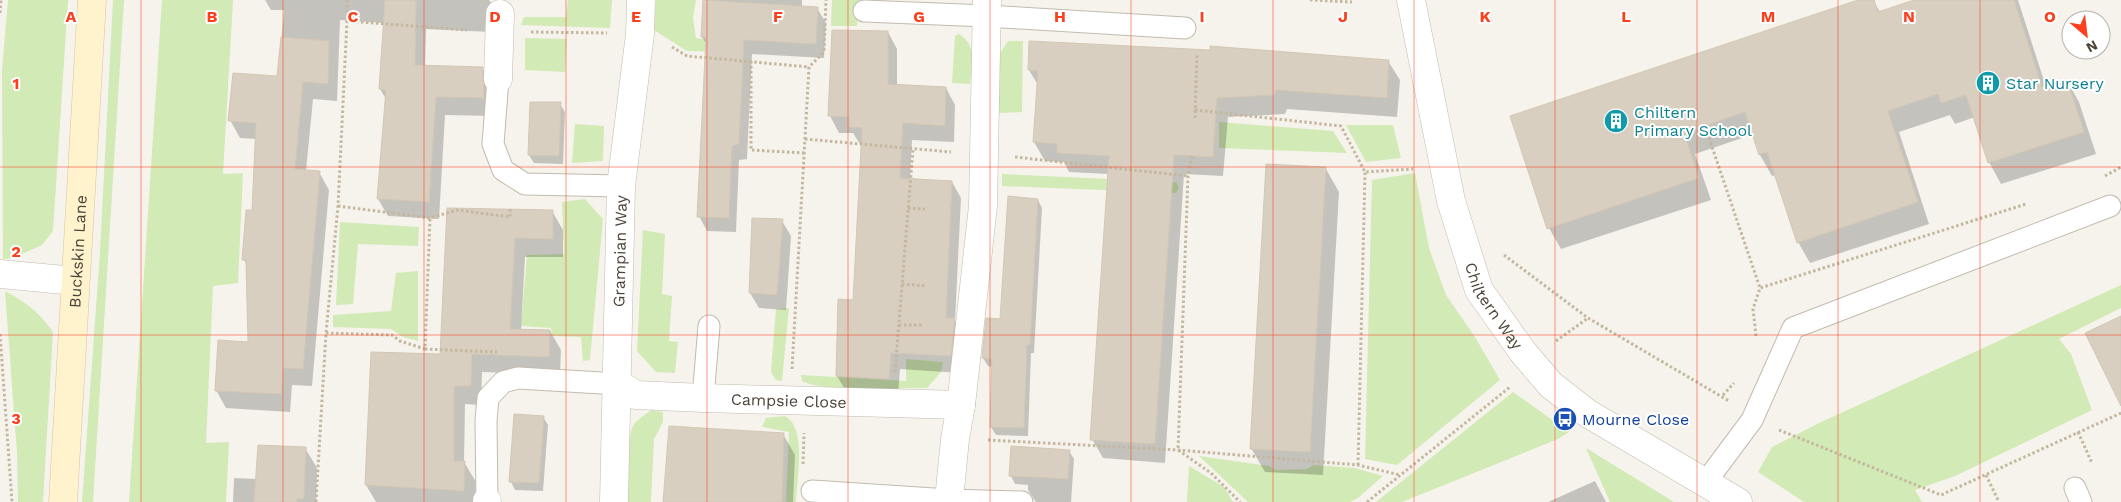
<svg xmlns="http://www.w3.org/2000/svg" width="2121" height="502" viewBox="0 0 2121 502" font-family="'Work Sans',sans-serif">
<style>
.green{fill:#d2eab5}
.shadow{fill:#0003}
.building{fill:#d8cfc1;stroke:#d3c7b4}
.lines{fill:none;stroke-linecap:round;stroke-linejoin:round}
.lane-casing{stroke:#c2bbae;stroke-width:23}
.street-casing{stroke:#c2bbae;stroke-width:29}
.secondary-casing{stroke:#d6c79b;stroke-width:29}
.path{stroke:#c4b79f;stroke-width:3;stroke-dasharray:2.5 2.5;stroke-linecap:butt}
.lane{stroke:#fff;stroke-width:21}
.street{stroke:#fff;stroke-width:28}
.secondary{stroke:#fff3cd;stroke-width:28}
.grid{fill:none;stroke:#fc3f1d;stroke-width:1;stroke-opacity:0.55}
.labels{text-anchor:middle;stroke-width:4;stroke-linejoin:round;paint-order:stroke}
.culture-label{font-size:16px;fill:#0d838f;stroke:#fff;text-anchor:start}
.street-label{font-size:16px;fill:#4b4439;stroke:#fff}
.transit-label{font-size:16px;fill:#164399;stroke:#fff;text-anchor:start}
.grid-label{font-size:16px;text-anchor:middle;font-weight:bold;fill:#fc3f1d;stroke:#fff;stroke-width:4;stroke-linejoin:round;paint-order:stroke}
</style>
<rect width="100%" height="100%" fill="#f6f3ec"/>
<!-- green -->
<g class="green">
<path d="M8 0H68L53 231 42 245 13 258 3 259 2 71Z"/>
<path d="M113 0H124L93 502H82L100 252Z"/>
<path d="M162 0H233L223 174 243 173 238 283 213 286 206 443 229 442 226 502H129Z"/>
<path d="M568 0H612L610 28 521 25 524 17H566Z"/>
<path d="M656 0H696L693 18 696 38 725 42 723 52 687 51 654 30Z"/>
<path d="M832 0H859L857 26H831Z"/>
<path d="M959 34C978 46 972 65 970 84L952 83 955 36Z"/>
<path d="M525 38 567 39 565 72 525 70Z"/>
<path d="M1008 41H1023L1022 112 996 113 997 58Z"/>
<path d="M1219 122 1333 131 1347 153 1219 148Z"/>
<path d="M575 124 604 126 603 161 572 163Z"/>
<path d="M1346 125H1393L1401 158 1366 162Z"/>
<path d="M1415 173 1429 248 1446 295 1475 337 1500 380 1397 465 1365 459 1372 180Z"/>
<path d="M1002 174 1176 182 1179 188 1176 193 1002 186Z"/>
<path d="M585 199 603 219 590 360 583 361 581 337 552 336 551 328 521 326 527 255 564 254 562 202Z"/>
<path d="M340 222 419 227 418 246 358 244 353 304 336 305Z"/>
<path d="M643 230 665 234 662 294 672 296 669 341 678 342 675 373 656 372 637 351Z"/>
<path d="M418 271V341L403 337 391 329 333 327V315L391 311 396 273Z"/>
<path d="M2121 285V308L2059 339 2071 354 2092 410 1955 476 1915 490 1922 502H1804L1758 472 1772 447 1819 423Z"/>
<path d="M5 291C26 302 40 313 53 332L43 502H18L17 453Z"/>
<path d="M789 308 782 381 776 380 771 372 776 309Z"/>
<path d="M906 359 943 362 941 372 927 388C897 388 827 393 802 381L801 375 906 381Z"/>
<path d="M1513 392 1569 432 1558 439 1402 502H1376Z"/>
<path d="M651 410 663 412V422L654 439 651 502H627C627 485 626 440 633 426 637 419 645 415 651 410Z"/>
<path d="M785 416C807 427 797 480 796 502H786L789 432 762 427 766 418Z"/>
<path d="M1586 448 1674 502H1610Z"/>
<path d="M1199 456 1269 466 1276 470 1307 469 1313 465 1355 468 1383 476 1358 498 1350 502H1248Z"/>
<path d="M1189 466 1224 487 1233 502H1187Z"/>
</g>
<!-- shadow -->
<g class="shadow">
<path d="M265 0H489L492 4 491 32 426 29 425 67 482 69 492 86 494 116 445 115 439 219 388 216 378 199 386 99 380 89 385 23 340 20 337 101 313 99 306 171 319 172 329 190 312 386 292 385 290 412 226 408 216 390 250 343 248 267 244 260 254 212 256 139 240 138 230 120 278 78 284 10H271Z"/>
<path d="M707 0H802V7L817 8 826 23 824 58 752 54 747 159 739 160 736 232 707 231 699 216 707 45 702 37Z"/>
<path d="M1862 0H1873L1880 12 1918 0H2018L2046 87 2067 81 2079 102 2096 154 2001 184 1989 162 1975 117 1955 124 1950 115 1899 132 1929 224 1810 263 1798 242 1776 175 1772 176 1760 155 1754 134 1695 154 1711 200 1561 249 1549 228Z"/>
<path d="M888 32 897 49V86L946 88 955 105 954 142 912 140 910 180 952 182 961 198 955 321 964 336 960 373 900 369 898 395 847 393 837 376 839 300 854 301 863 144H860L853 133H839L830 116Z"/>
<path d="M1388 61 1400 80 1397 117 1287 109 1285 114 1228 117 1223 176 1184 174 1165 463 1103 458 1092 439 1109 174 1069 172 1064 162 1045 161 1034 142 1038 85 1029 70Z"/>
<path d="M560 104 565 112 563 164 534 163 529 155Z"/>
<path d="M1326 169 1339 192 1323 475 1265 472 1251 448Z"/>
<path d="M1038 200 1042 208 1034 353H1031L1028 436 996 435 991 427 993 367 988 366 983 358 1001 320Z"/>
<path d="M448 209 552 211 563 230V257H525L521 330 550 331 561 350 560 375 482 372 481 405 465 404 464 462 476 482 475 502H376L366 485 441 356Z"/>
<path d="M782 221 791 236 786 310 759 308 750 293Z"/>
<path d="M543 417 548 425 543 491 515 490 511 482Z"/>
<path d="M783 434 795 455 793 502H665Z"/>
<path d="M305 448 317 468 316 502H233L234 478 257 479Z"/>
<path d="M1069 451 1074 459 1071 502H1036L1028 490V485L1015 484 1011 476Z"/>
<path d="M1595 481 1606 502H1548Z"/>
</g>
<!-- building -->
<g class="building">
<path d="M385 0H416L415 65 483 67 484 98 436 97 429 202 377 199 386 90 379 89Z"/>
<path d="M703 0 818 7 816 44 744 40 739 144 732 146 729 218 697 217 706 37H701Z"/>
<path d="M1858 0H1874L1878 12 1914 0H2014L2042 87 2067 79 2084 132 1988 163 1966 95 1941 103 1938 94 1888 111 1918 202 1797 243 1767 152 1759 155 1745 112 1684 133 1699 178 1547 229 1510 116Z"/>
<path d="M832 30 888 31V84L946 87 945 126 903 123 900 178 952 181 946 318H955L951 356 891 353 889 379 836 376 838 299 853 300 862 128 849 127V117L828 116Z"/>
<path d="M281 37 329 41 328 84 303 82 295 169 320 171 303 369 283 368 281 394 215 391 218 340 248 342 246 260H242L246 210H252L256 123 228 121 233 73 277 76Z"/>
<path d="M1029 41 1210 50V46L1389 60 1387 98 1276 90 1274 95 1217 98 1213 157 1174 155 1155 444 1090 440 1109 156 1057 153V144L1033 142 1038 71 1028 70Z"/>
<path d="M530 102H561L559 156 528 155Z"/>
<path d="M1266 164 1326 167 1310 452 1250 449Z"/>
<path d="M1008 196 1038 199 1030 345H1027L1024 428 990 427 992 359 982 358 986 318 1000 319Z"/>
<path d="M447 208 553 210V239L515 238 510 329 550 330 549 357 472 354 471 386H454V461H465L464 491 365 485 371 352 440 354Z"/>
<path d="M752 218 783 219 777 295 749 293Z"/>
<path d="M2121 316V406L2085 333Z"/>
<path d="M514 414 544 416 539 483 509 482Z"/>
<path d="M669 426 784 433 782 502H663Z"/>
<path d="M258 445 306 447 304 499H297V502H254Z"/>
<path d="M1011 446 1070 450 1068 479 1009 476Z"/>
</g>
<g class="lines">
<!-- lane casing -->
<g class="lane-casing">
<g id="lane">
<path d="M864 11 987 16 1185 28"/>
<path d="M498 79 493 144 503 170 525 184 621 186"/>
<path d="M703 398 709 326"/>
<path d="M1705 483 1752 420 1793 328 2110 206"/>
<path d="M2075 488 2081 502"/>
<path d="M812 491 949 500 1022 502"/>
<path d="M487 501 486 421 488 398 503 382 518 378 618 384"/>
</g>
</g>
<!-- street casing -->
<g class="street-casing">
<g id="street">
<path id="s1" d="M1411 0 1451 201 1479 290 1522 351 1551 385 1587 413 1738 502"/>
<path d="M498 79 500 14"/>
<path d="M0 274 75 281"/>
<path id="s2" d="M618 384 636 395 703 398 961 405"/>
<path d="M949 500 955 439 961 405 983 206 987 0"/>
<path d="M487 501V502"/>
<path id="s3" d="M614 502 621 186 640 34 641 0"/>
</g>
</g>
<!-- secondary casing -->
<g class="secondary-casing">
<g id="secondary">
<path id="s4" d="M63 502 92 0"/>
</g>
</g>
<!-- path -->
<g class="path">
<path d="M347 0V21L467 30"/>
<path d="M1310 0 1352 2"/>
<path d="M0 13 1 0"/>
<path d="M531 32 607 33"/>
<path d="M672 47 687 56 809 67"/>
<path d="M751 61V150L805 153"/>
<path d="M1195 110 1341 126 1365 172 1413 169"/>
<path d="M1195 118 1197 53"/>
<path d="M1749 125 1708 135 1760 288"/>
<path d="M805 139 951 152"/>
<path d="M1192 156 1188 176 1178 450 1211 473 1240 502"/>
<path d="M1015 157 1188 176"/>
<path d="M2105 176 2121 167"/>
<path d="M338 206 430 218 457 210 510 217V209"/>
<path d="M908 208 925 209"/>
<path d="M1504 255 1588 318 1729 401"/>
<path d="M902 284 926 286"/>
<path d="M899 325H922"/>
<path d="M326 333 392 335 400 341 425 349 430 218"/>
<path d="M0 334 12 502"/>
<path d="M1756 336 1753 309 1760 288 2026 204"/>
<path d="M1556 341 1588 318"/>
<path d="M425 349 497 352"/>
<path d="M792 369 809 67 824 52 826 0"/>
<path d="M895 372 913 149"/>
<path d="M1723 395 1734 383"/>
<path d="M1779 430 1941 495 2121 413"/>
<path d="M2078 432 2092 463"/>
<path d="M988 440 1178 450 1358 465 1400 475"/>
<path d="M803 464 804 433"/>
<path d="M1358 465 1365 172"/>
<path d="M1986 475 1999 502"/>
<path d="M316 502 326 333 338 206 347 21"/>
<path d="M1367 502 1510 387"/>
</g>
<!-- lane -->
<use href="#lane" class="lane"/>
<!-- street -->
<use href="#street" class="street"/>
<!-- secondary -->
<use href="#secondary" class="secondary"/>
</g>
<!-- grid -->
<path class="grid" d="M141 0V502M283 0V502M424 0V502M566 0V502M707 0V502M848 0V502M990 0V502M1131 0V502M1273 0V502M1414 0V502M1555 0V502M1697 0V502M1838 0V502M1980 0V502M0 167H2121M0 335H2121"/>
<!-- icons -->
<defs>
<g id="building-disc" transform="scale(1.25)"><circle r="9.5" fill="#0f9aa8" stroke="#fff"/><path d="M-4-6H4V6H1V3H-1V6H-4ZM-2.5-4.3h1.7v1.8h-1.7ZM.8-4.3h1.7v1.8H.8ZM-2.5-1h1.7V.8h-1.7ZM.8-1h1.7V.8H.8Z" fill="#fff"/></g>
<g id="bus-disc" transform="scale(1.25)"><circle r="9.5" fill="#1a4fb4" stroke="#fff"/><path d="M-5-6H5V4H4V6H2V4H-2V6H-4V4H-5ZM-3.5-4V0h7V-4ZM-3.5 1.2v1.5H-2V1.2ZM2 1.2v1.5H3.5V1.2Z" fill="#fff"/></g>
</defs>
<g fill-rule="evenodd">
<use href="#building-disc" x="1988" y="83"/>
<use href="#building-disc" x="1616" y="121"/>
<use href="#bus-disc" x="1565" y="419"/>
</g>
<g class="labels">
<!-- culture labels -->
<g class="culture-label">
<text x="2006" y="89">Star Nursery</text>
<text x="1634" y="118">Chiltern<tspan x="1634" dy="18">Primary School</tspan></text>
</g>
<!-- street labels -->
<g class="street-label">
<text dy="6" stroke="none"><textPath href="#s3" startOffset="251">Grampian Way</textPath></text>
<text dy="6" stroke="none"><textPath href="#s4" startOffset="251">Buckskin Lane</textPath></text>
<text dy="6" stroke="none"><textPath href="#s1" startOffset="319">Chiltern Way</textPath></text>
<text dy="6" stroke="none"><textPath href="#s2" startOffset="174">Campsie Close</textPath></text>
</g>
<!-- transit labels -->
<g class="transit-label">
<text x="1582" y="425">Mourne Close</text>
</g>
</g>
<g class="grid-label">
<text x="71" y="22">A</text>
<text x="212" y="22">B</text>
<text x="353" y="22">C</text>
<text x="495" y="22">D</text>
<text x="636" y="22">E</text>
<text x="778" y="22">F</text>
<text x="919" y="22">G</text>
<text x="1060" y="22">H</text>
<text x="1202" y="22">I</text>
<text x="1343" y="22">J</text>
<text x="1485" y="22">K</text>
<text x="1626" y="22">L</text>
<text x="1768" y="22">M</text>
<text x="1909" y="22">N</text>
<text x="2050" y="22">O</text>
<text x="16" y="89">1</text>
<text x="16" y="257">2</text>
<text x="16" y="424">3</text>
</g>
<!-- north arrow -->
<g transform="translate(2086 35) rotate(152)"><circle r="24" fill="#ffffff" stroke="#b7b4b0"/>
<path d="M0-4L9 19L0 12L-9 19Z" fill="#fc3f1d"/>
<text y="-8" font-size="14" font-weight="bold" text-anchor="middle" fill="#4b4439">N</text>
</g>
</svg>
